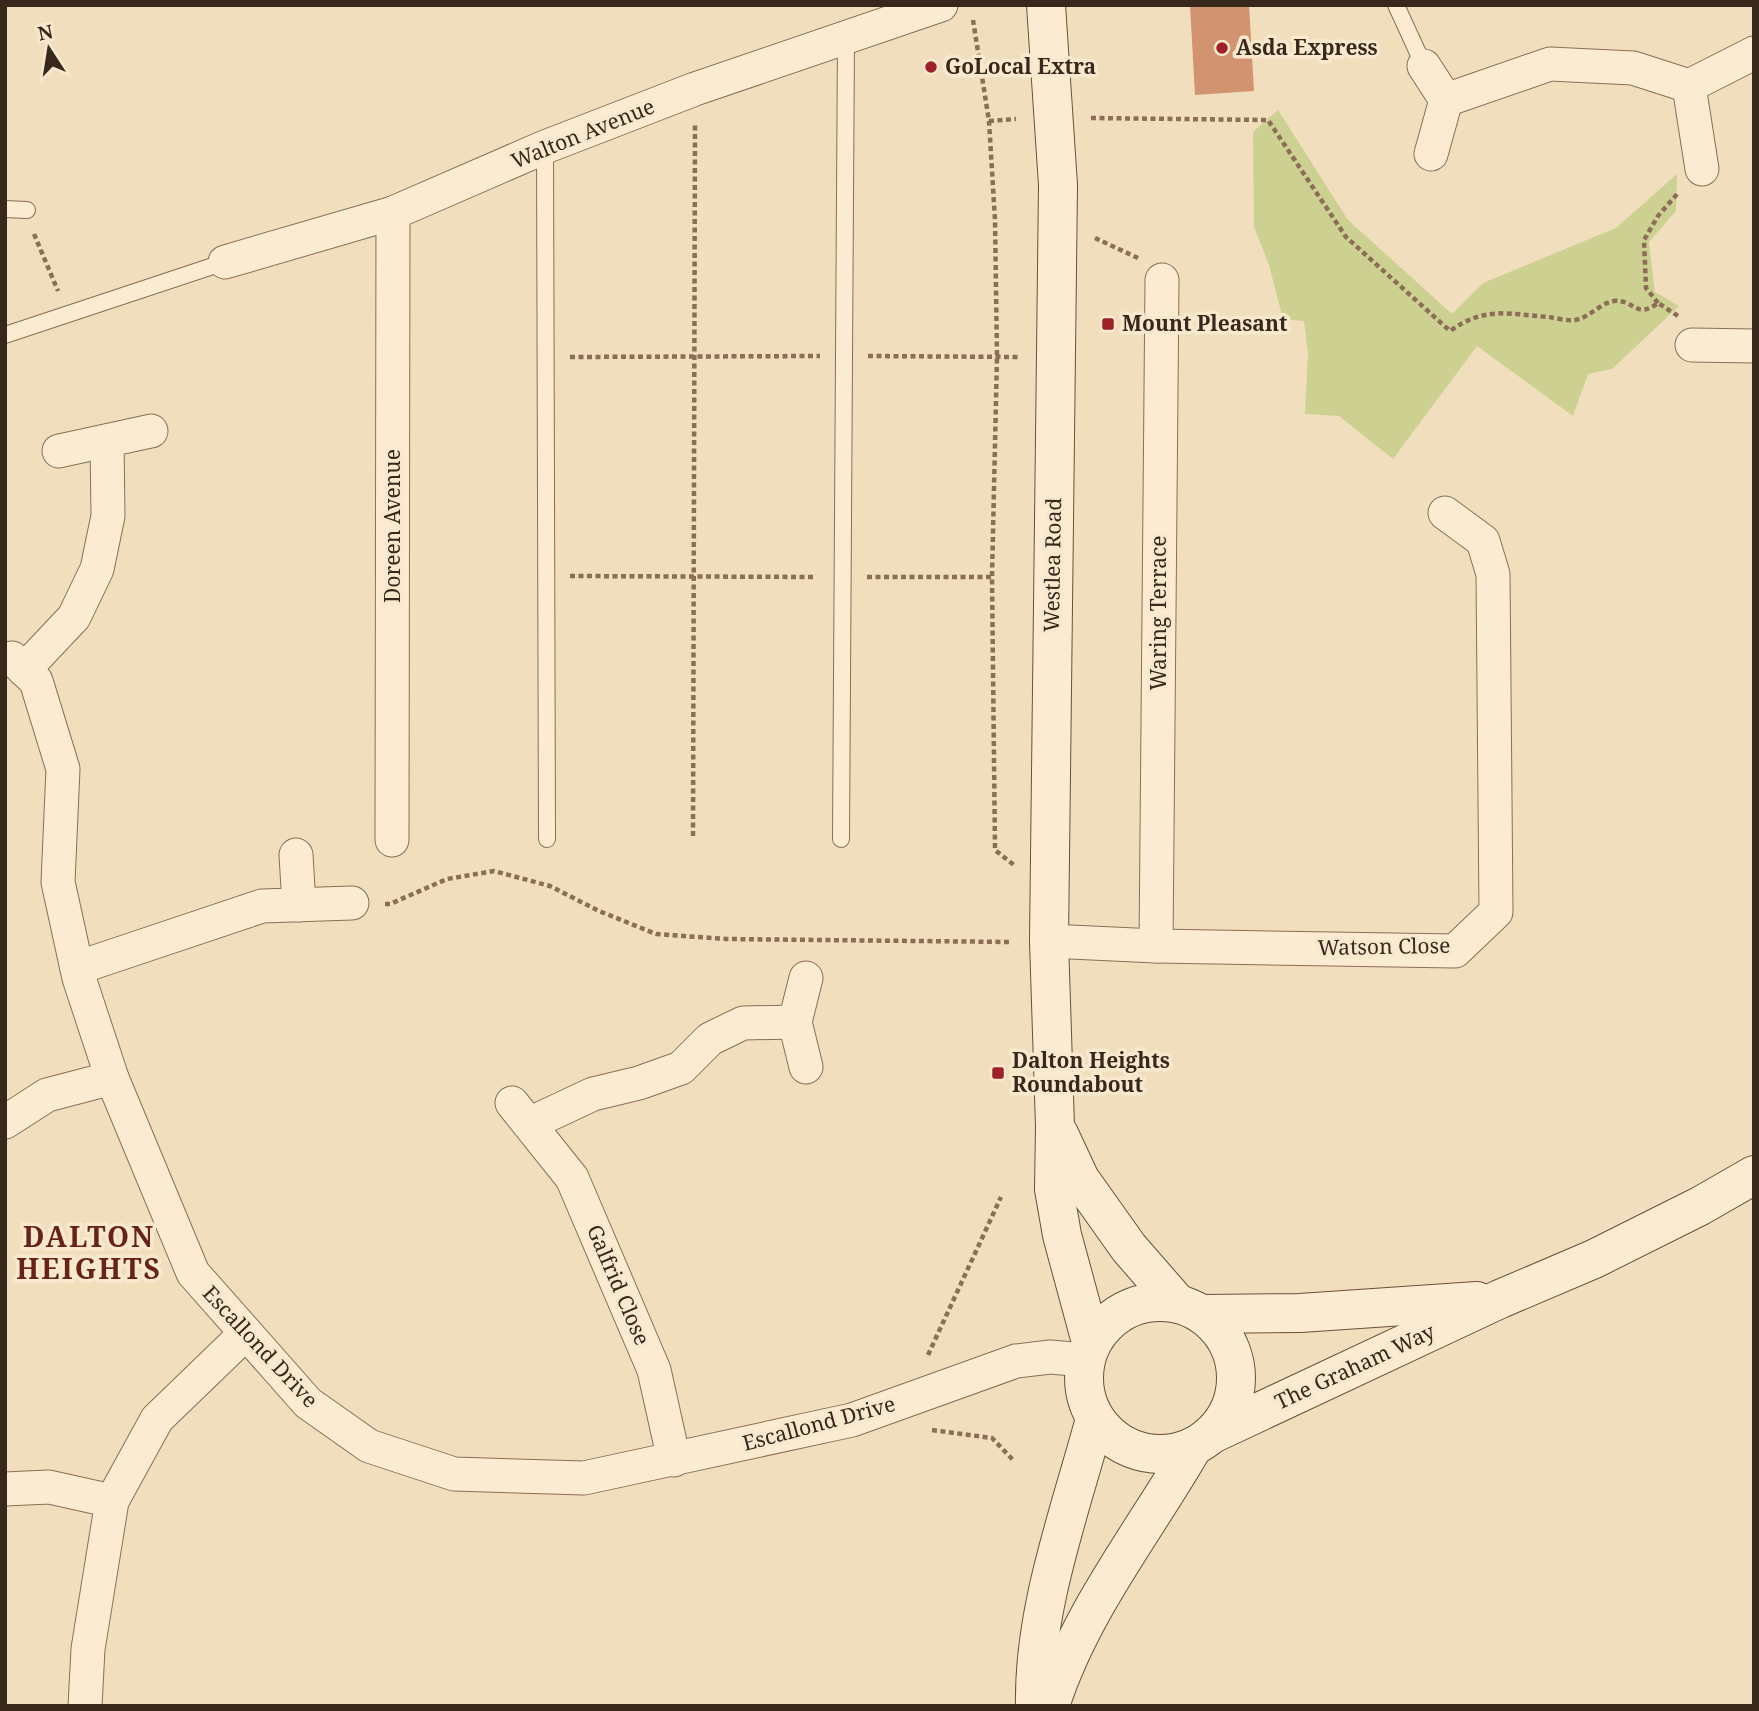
<svg xmlns="http://www.w3.org/2000/svg" width="1759" height="1711" viewBox="0 0 1759 1711" font-family="'Noto Serif',serif">
<style>
.green{fill:#ccd091}
.building{fill:#d29370}
.lines{fill:none;stroke-linecap:round;stroke-linejoin:round}
.service-casing{stroke:#8a6e55;stroke-width:18}
.minor-casing{stroke:#8a6e55;stroke-width:35}
.secondary-casing{stroke:#6c4f39;stroke-width:40}
.path{stroke:#8a6e55;stroke-width:4.5;stroke-dasharray:5 3.5;stroke-linecap:butt}
.service{stroke:#fbecd1;stroke-width:16}
.minor{stroke:#fbecd1;stroke-width:33}
.secondary{stroke:#fbecd1;stroke-width:38}
.poi-dot{fill:#9e2129;stroke:#f8e9ce;stroke-width:2.5}
.labels{text-anchor:middle;stroke-width:7;stroke-linejoin:round;paint-order:stroke}
.poi-label{font-size:21px;font-weight:bold;fill:#38271b;stroke:#f8e9ce;text-anchor:start}
.street-label{font-size:21px;fill:#38271b;stroke:#f8e9ce}
.district-label{font-size:28px;font-weight:bold;letter-spacing:2px;fill:#682317;stroke:#f8e9ce}
</style>
<rect width="100%" height="100%" fill="#f1debd"/>
<!-- green -->
<path class="green" d="M1278 110 1348 220 1452 314 1483 283 1616 228 1677 174 1676 211 1649 242 1655 292 1679 306 1612 369 1588 374 1573 416 1477 346 1393 459 1339 416 1305 414 1308 354 1304 321 1283 319 1269 265 1254 227 1253 132Z"/>
<!-- building -->
<path class="building" d="M1190 5H1249L1254 91 1195 95Z"/>
<g class="lines">
<!-- service casing -->
<g class="service-casing">
<g id="service">
<path d="M1396 5 1424 66"/>
<path d="M545 147 547 839"/>
<path d="M5 209 27 210"/>
<path d="M5 335 225 262"/>
<path d="M841 839 846 37"/>
</g>
</g>
<!-- minor casing -->
<g class="minor-casing">
<g id="minor">
<path d="M1424 66 1446 100 1431 154"/>
<path d="M1689 86 1702 169"/>
<path d="M1446 100 1550 64 1633 68 1689 86 1754 53"/>
<path d="M225 262 393 213 545 147 695 89 941 5"/>
<path d="M1692 345 1754 346"/>
<path d="M59 451 151 431"/>
<path d="M5 659 12 658 36 681 63 769 58 882 79 978 112 1078 193 1273 308 1403 369 1446 454 1474 584 1478 852 1420 1016 1361 1050 1357 1085 1360"/>
<path d="M24 670 74 617 97 569 108 516 107 441"/>
<path d="M392 840 393 213"/>
<path d="M296 855 299 905"/>
<path d="M1049 941 1156 946 1455 951 1496 912 1493 574 1483 541 1445 513"/>
<path d="M1156 946 1162 280"/>
<path d="M77 968 262 906 352 903"/>
<path d="M806 1067 795 1022 806 978"/>
<path d="M512 1103 572 1178 654 1370 674 1460"/>
<path d="M5 1122 47 1095 112 1078"/>
<path d="M529 1124 593 1094 639 1083 681 1068 710 1039 743 1023 795 1022"/>
<path d="M5 1489 49 1487 112 1501"/>
<path d="M85 1706 88 1649 112 1501 157 1419 246 1333"/>
</g>
</g>
<!-- secondary casing -->
<g class="secondary-casing">
<g id="secondary">
<path d="M1046 5 1058 185 1049 941 1055 1126 1054 1189 1062 1235 1091 1342"/>
<path d="M1059 1134 1080 1179 1129 1248 1177 1303"/>
<circle cx="1160" cy="1378" r="76"/>
<path d="M1203 1314 1300 1313 1477 1301"/>
<path d="M1210 1435 1500 1299 1594 1259 1700 1206 1754 1175"/>
<path d="M1035 1706C1033 1610 1070 1512 1095 1419"/>
<path d="M1050 1706C1080 1611 1144 1532 1193 1447"/>
</g>
</g>
<!-- path -->
<g class="path">
<path d="M973 20 989 121 995 220 997 356 992 577 995 850 1014 865"/>
<path d="M1091 118 1268 120 1346 237 1450 331C1485 306 1508 314 1548 317 1556 318 1567 321 1575 320 1589 318 1600 303 1614 301 1635 299 1635 320 1658 303L1678 316"/>
<path d="M989 121 1016 119"/>
<path d="M34 234 58 291"/>
<path d="M1095 238 1138 258"/>
<path d="M1658 303 1646 288 1644 240 1658 216 1678 193"/>
<path d="M868 356 1020 357"/>
<path d="M570 357 820 356"/>
<path d="M570 576 816 577"/>
<path d="M867 577H992"/>
<path d="M693 836 695 125"/>
<path d="M385 904H390L447 879 494 871 550 886 599 911 656 934 726 939 1012 942"/>
<path d="M928 1355 1001 1197"/>
<path d="M932 1430 992 1438 1014 1461"/>
</g>
<!-- service -->
<use href="#service" class="service"/>
<!-- minor -->
<use href="#minor" class="minor"/>
<!-- secondary -->
<use href="#secondary" class="secondary"/>
</g>
<!-- markers -->
<g class="poi-dot">
<circle cx="1222" cy="48" r="7"/>
<circle cx="931" cy="67" r="7"/>
<rect x="1101" y="317" width="14" height="14" rx="3.5"/>
<rect x="991" y="1066" width="14" height="14" rx="3.5"/>
</g>
<g class="labels">
<!-- poi labels -->
<g class="poi-label">
<text x="1236" y="55">Asda Express</text>
<text x="945" y="74">GoLocal Extra</text>
<text x="1122" y="331">Mount Pleasant</text>
<text x="1012" y="1068">Dalton Heights<tspan x="1012" dy="24">Roundabout</tspan></text>
</g>
<!-- street labels -->
<g class="street-label">
<text transform="translate(583 134) rotate(-22)" y="7">Walton Avenue</text>
<text transform="translate(393 526) rotate(-90)" y="7">Doreen Avenue</text>
<text transform="translate(1053 565) rotate(-89)" y="7">Westlea Road</text>
<text transform="translate(1159 613) rotate(-90)" y="7">Waring Terrace</text>
<text transform="translate(1384 947) rotate(-1)" y="7">Watson Close</text>
<text transform="translate(618 1285) rotate(67)" y="7">Galfrid Close</text>
<text transform="translate(260 1347) rotate(47)" y="7">Escallond Drive</text>
<text transform="translate(1355 1367) rotate(-25)" y="7">The Graham Way</text>
<text transform="translate(819 1424) rotate(-15)" y="7">Escallond Drive</text>
</g>
<!-- district labels -->
<g class="district-label">
<text x="89" y="1247">DALTON<tspan x="89" dy="32">HEIGHTS</tspan></text>
</g>
</g>
<!-- border -->
<rect width="1759" height="1711" fill="none" stroke="#38271b" stroke-width="14"/>
<!-- north arrow -->
<g transform="translate(49 49) rotate(348)" stroke="#f8e9ce" stroke-width="5" paint-order="stroke">
<path d="M0-5L12 26L0 18L-12 26Z" fill="#38271b"/>
<text y="-10" font-size="19" font-weight="bold" text-anchor="middle" fill="#38271b">N</text>
</g>
</svg>
